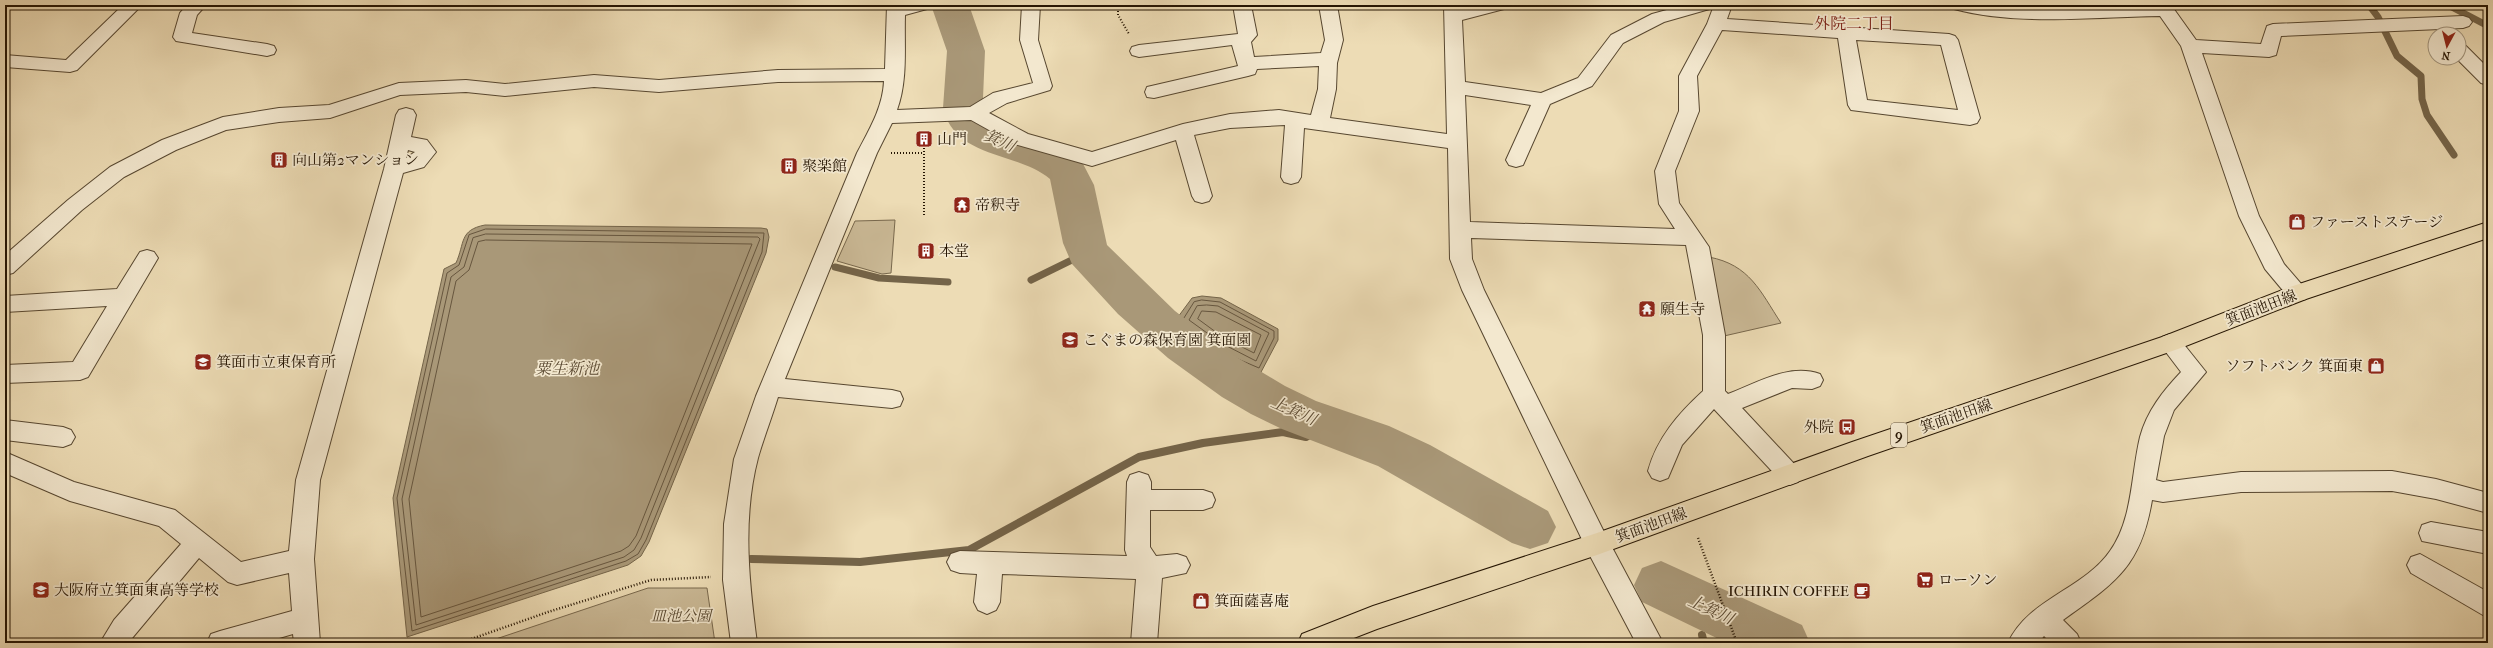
<svg xmlns="http://www.w3.org/2000/svg" width="2493" height="648" viewBox="0 0 2493 648" font-family="'IM FELL French Canon','Noto Serif JP',serif">
<style>
.green{fill:#cbba97;stroke:#78684d}
.water{fill:#a99878;stroke:#746449}
.lines{fill:none;stroke-linecap:round;stroke-linejoin:round}
.shore{stroke:#67563e;stroke-width:1}
.stream-far1{stroke:#746449;stroke-width:7}
.stream{stroke:#746449;stroke-width:8}
.river{fill:#a99878;fill-rule:evenodd}
.minor-casing{stroke:#574730;stroke-width:2}
.major-casing{stroke:#251503;stroke-width:2}
.path-far1{stroke:#251503;stroke-width:2;stroke-dasharray:1 2;stroke-linecap:butt}
.path{stroke:#251503;stroke-width:2.5;stroke-dasharray:1 2;stroke-linecap:butt}
.minor{fill:#f3e8cf;fill-rule:evenodd}
.major{fill:#eddcb5;fill-rule:evenodd}
.labels{text-anchor:middle;stroke-width:3.5;stroke-linejoin:round;paint-order:stroke}
.shield{fill:#f3e8cf;stroke:#635440;stroke-width:1}
.shield-label{font-size:14px;font-weight:bold;fill:#251503}
.poi-label{font-size:15px;fill:#251503;stroke:#f3e8cf;text-anchor:start}
.street-label{font-size:15px;fill:#251503;stroke:#f3e8cf}
.park-label{font-size:15px;font-style:italic;fill:#57472f;stroke:#f3e8cf}
.neighbourhood-label{font-size:16px;fill:#7a1f14;stroke:#f3e8cf}
.water-label{font-size:16px;font-style:italic;fill:#5a4932;stroke:#f3e8cf}
</style>
<rect width="100%" height="100%" fill="#eddcb5"/>
<filter id="stains"><feTurbulence type="fractalNoise" baseFrequency=".005" numOctaves="4"/><feColorMatrix values="0 0 0 0 .2 0 0 0 0 .09 0 0 0 0 .02 0 0 0 .5 -.17"/></filter>
<radialGradient id="worn" r=".72"><stop offset=".6" stop-color="#630" stop-opacity="0"/><stop offset="1" stop-color="#630" stop-opacity=".3"/></radialGradient>
<!-- green -->
<g class="green">
<path d="M895 220 891 273 882 274 837 261 855 221Z"/>
<path d="M1709 257C1750 265 1760 291 1781 323L1724 336Z"/>
<path d="M648 588H707L715 643H484Z"/>
</g>
<!-- water -->
<g class="water">
<path d="M485 225 761 228 767 229 769 237 766 253 649 542 641 556 628 565 407 637 393 498 444 269 456 263C465 243 459 230 485 225Z"/>
<path d="M1202 296 1221 298 1278 329V340L1260 374 1216 351 1175 321 1192 298Z"/>
</g>
<g class="lines">
<!-- shore -->
<g class="shore">
<path d="M486 229 764 233 762 252 646 540 638 554 626 561 412 631 397 498 447 273 459 265 469 235Z"/>
<path d="M486 234 758 237 760 239 641 538 634 550 624 557 416 625 402 499 451 277 464 267 473 238Z"/>
<path d="M486 240 752 244 636 536 629 546 621 551 421 617 409 499 456 281 469 270 478 242Z"/>
<path d="M1202 300 1220 302 1274 331V338L1259 368 1231 356 1182 321 1194 302Z"/>
<path d="M1207 305 1218 306 1269 333 1256 361 1221 343 1189 320 1197 306Z"/>
<path d="M1202 311 1216 312 1261 335 1254 353 1224 338 1198 319Z"/>
</g>
<!-- stream-far1 -->
<g class="stream-far1">
<path d="M2369 5 2378 17 2397 56 2421 76 2422 99 2427 115 2454 155"/>
<path d="M2448 5 2488 26"/>
<path d="M835 267 879 278 948 282"/>
<path d="M1031 280 1088 252"/>
</g>
<!-- stream -->
<g class="stream">
<path d="M1205 362 1216 351"/>
<path d="M1227 376 1238 363"/>
<path d="M751 559 860 562 969 550 1139 457 1203 443 1283 432 1306 437 1313 433 1320 422"/>
<path d="M1693 600 1696 613"/>
<path d="M1702 635 1704 643"/>
</g>
<!-- river -->
<g class="river">
<path d="M931 5H969L985 51 983 98 985 115 1004 127 1061 147 1081 160 1094 185 1107 245 1175 311 1228 352 1285 386 1316 401 1389 426 1430 445 1548 511 1556 527 1548 543 1530 549 1512 543 1378 466 1282 429 1251 414 1222 397 1168 358 1118 314 1072 264 1063 243 1050 179C1016 151 955 159 943 108L947 51Z"/>
<path d="M1661 561 1802 625 1810 643H1727L1642 602 1634 585 1642 568Z"/>
</g>
<!-- minor casing -->
<g class="minor-casing">
<g id="minor">
<path d="M123 5H142L77 70 70 72 5 67V55L66 60Z"/>
<path d="M187 5H206L197 15 192 33 267 44 274 46 276 50 274 54 267 56 176 41 173 37 180 13Z"/>
<path d="M887 5H930L927 9 905 15C904 47 908 80 897 110L970 107 993 93 1033 83 1020 40 1022 5H1040L1038 40 1052 86 1050 90 1007 103 989 113 1028 134 1092 152 1183 124 1230 114 1279 110 1311 115 1318 89 1319 66 1257 69 1255 74 1248 76 1154 98 1147 97 1145 92 1147 87 1238 66 1232 45 1139 57 1132 55 1130 51 1132 47 1139 45 1238 34 1233 5H1251L1257 35 1251 42 1254 57 1321 53 1325 40 1319 5H1337L1343 40 1337 63 1336 89 1330 118 1447 134 1444 5H1462V8L1475 5H1507L1504 9 1462 20 1465 82 1541 93 1578 78 1611 35 1652 14 1685 5H1732L1727 19 1949 34 1955 36 1958 40 1980 118 1977 123 1970 125 1851 110 1848 105 1838 38 1722 30 1697 76 1699 111 1675 171 1679 203 1709 247 1725 335V391L1728 394C1757 383 1789 363 1820 374L1823 380 1820 386 1812 389 1792 388 1742 408 1798 468 1802 475 1798 482 1790 485 1782 482 1714 409 1682 445 1668 478 1660 481 1652 478 1648 471C1657 438 1678 414 1703 391V335L1686 245 1471 238 1472 259 1484 290 1606 536 1663 643H1636L1588 552 1462 290 1450 259 1448 148 1304 128 1301 177 1298 182 1291 184 1284 182 1281 177 1285 125 1230 128 1194 135 1212 196 1209 201 1202 203 1195 201 1192 196 1176 140 1092 166 1014 144 971 120 892 123 877 153 785 379 892 390 900 392 903 399 900 406 892 408 778 397C772 417 764 437 758 458 742 519 749 582 757 643H731L723 580 724 524 734 459 756 396 857 153C869 130 883 107 884 81L778 82 659 92 594 87 505 96 466 92 400 95 330 118 279 122 226 130 176 150 124 177 82 210 13 273 5 275V255L68 200 110 167 162 140 223 117 279 108 329 105 399 83 466 80 505 84 594 75 659 80 778 70 885 69ZM1713 8 1707 24 1679 76V111L1655 171 1659 204 1675 229 1470 222 1465 95 1531 105 1506 160 1509 165 1516 167 1523 165 1550 104 1592 86 1623 43 1664 22ZM1856 40 1941 45 1958 110 1867 100Z"/>
<path d="M1951 5 2083 7 2092 5H2171L2196 40 2261 44 2267 26 2273 24 2463 16 2469 18 2472 22 2469 26 2463 28 2281 36 2276 55 2269 57 2202 53 2259 216 2284 264 2309 293 2306 299 2298 301 2290 299 2265 269 2239 216 2181 46 2160 16C2094 17 2018 26 1954 9Z"/>
<path d="M2459 44 2466 46 2488 68V85L2481 83 2456 58H2459Z"/>
<path d="M406 108 413 110 416 115 411 137 427 140 436 152 424 167 403 173 320 480 314 559 320 643H294L293 634 262 643H207L211 634 220 631 292 611 289 573 237 585 228 582 199 558 128 643H100L114 620 181 544 159 526 70 501 5 473V452L74 482 175 510 241 562 289 551 296 480 384 169 396 115 399 110ZM408 150 415 152 406 158Z"/>
<path d="M147 250 154 252 158 258 88 377 80 380 5 383V365L73 362 107 306 5 312V296L117 289 140 252Z"/>
<path d="M2170 334 2178 337 2206 372 2174 410 2164 436 2156 480 2163 482 2241 472 2392 471 2436 479 2488 493V513L2436 499 2392 491 2241 492 2163 502 2152 500C2141 567 2115 583 2063 620L2077 634 2081 643H2051L2044 636 2038 643H2008C2028 599 2084 589 2110 551 2133 519 2131 474 2140 437 2147 411 2163 391 2181 372L2159 343 2162 337Z"/>
<path d="M5 420 63 427 71 430 75 437 71 444 63 447 5 440Z"/>
<path d="M1139 472 1148 475 1151 482V490H1203L1212 493 1215 500 1212 507 1203 510H1150V547L1156 556 1177 554 1186 557 1190 565 1186 573 1162 578 1157 643H1131L1136 579 1002 574 1000 602 996 610 987 614 978 610 974 602 977 574 960 573 951 570 947 562 951 554 960 551 1127 556 1125 550 1127 482 1130 475Z"/>
<path d="M2431 522 2488 532V554L2422 541 2419 533 2422 525Z"/>
<path d="M2420 554 2488 592V618L2411 573 2407 565 2411 557Z"/>
</g>
</g>
<!-- major casing -->
<g class="major-casing">
<path id="major" d="M2488 222V238L2306 299 2178 349 1868 456 1597 555 1377 629 1341 643H1298L1302 634 1373 606 1597 533 1852 442 2162 337 2290 287Z"/>
</g>
<!-- path-far1 -->
<g class="path-far1">
<path d="M1118 5V15L1129 34"/>
<path d="M924 145V216"/>
<path d="M891 153H924"/>
</g>
<!-- path -->
<g class="path">
<path d="M1698 538 1737 643"/>
<path d="M460 643 548 612 651 580 711 577"/>
</g>
<!-- minor -->
<use href="#minor" class="minor"/>
<!-- major -->
<use href="#major" class="major"/>
</g>
<!-- icons -->
<defs>
<g id="building-square" transform="scale(0.9)"><rect x="-9" y="-9" width="18" height="18" rx="4" fill="#8f2418" stroke="#f3e8cf"/><path d="M-4-6H4V6H1V3H-1V6H-4ZM-2.5-4.3h1.7v1.8h-1.7ZM.8-4.3h1.7v1.8H.8ZM-2.5-1h1.7V.8h-1.7ZM.8-1h1.7V.8H.8Z" fill="#fff"/></g>
<g id="temple-square" transform="scale(0.9)"><rect x="-9" y="-9" width="18" height="18" rx="4" fill="#8f2418" stroke="#f3e8cf"/><path d="M0-6L5-2H3V0L6.5 2.5H4V6H1.5V3h-3V6H-4V2.5H-6.5L-3 0V-2H-5Z" fill="#fff"/></g>
<g id="shop-square" transform="scale(0.9)"><rect x="-9" y="-9" width="18" height="18" rx="4" fill="#8f2418" stroke="#f3e8cf"/><path d="M-5-2.5h2.3a2.7 3.5 0 0 1 5.4 0H5L5.5 6h-11ZM-1.5-2.5h3a1.5 2.3 0 0 0-3 0Z" fill="#fff"/></g>
<g id="school-square" transform="scale(0.9)"><rect x="-9" y="-9" width="18" height="18" rx="4" fill="#8f2418" stroke="#f3e8cf"/><path d="M0-5L7-2L0 1L-7-2ZM-4 1L0 2.5L4 1V4Q0 6-4 4Z" fill="#fff"/></g>
<g id="bus-square" transform="scale(0.9)"><rect x="-9" y="-9" width="18" height="18" rx="4" fill="#8f2418" stroke="#f3e8cf"/><path d="M-5-6H5V4H4V6H2V4H-2V6H-4V4H-5ZM-3.5-4V0h7V-4ZM-3.5 1.2v1.5H-2V1.2ZM2 1.2v1.5H3.5V1.2Z" fill="#fff"/></g>
<g id="supermarket-square" transform="scale(0.9)"><rect x="-9" y="-9" width="18" height="18" rx="4" fill="#8f2418" stroke="#f3e8cf"/><path d="M-6-5.5h2.5l.6 2H6L4.5 2H-2.5L-4.4-4H-6ZM-1.5 3.2a1.3 1.3 0 1 0 .1 0ZM3 3.2a1.3 1.3 0 1 0 .1 0Z" fill="#fff"/></g>
<g id="cafe-square" transform="scale(0.9)"><rect x="-9" y="-9" width="18" height="18" rx="4" fill="#8f2418" stroke="#f3e8cf"/><path d="M-5.5-4.5H6V0H3Q3 3.5 0 3.5H-2.5Q-5.5 3.5-5.5 0ZM3-3.2v2h1.7v-2ZM-6 4.5H4V6H-6Z" fill="#fff"/></g>
</defs>
<g fill-rule="evenodd">
<use href="#building-square" x="924" y="139"/>
<use href="#building-square" x="279" y="160"/>
<use href="#building-square" x="789" y="166"/>
<use href="#temple-square" x="962" y="205"/>
<use href="#shop-square" x="2297" y="222"/>
<use href="#building-square" x="926" y="251"/>
<use href="#temple-square" x="1647" y="309"/>
<use href="#school-square" x="1070" y="340"/>
<use href="#school-square" x="203" y="362"/>
<use href="#shop-square" x="2376" y="366"/>
<use href="#bus-square" x="1847" y="427"/>
<use href="#supermarket-square" x="1925" y="580"/>
<use href="#school-square" x="41" y="590"/>
<use href="#cafe-square" x="1862" y="591"/>
<use href="#shop-square" x="1201" y="601"/>
</g>
<g class="labels">
<!-- shield labels -->
<rect class="shield" x="1891" y="423" width="16" height="24" rx="3"/>
<g class="shield-label">
<text x="1899" y="440">9</text>
</g>
<!-- poi labels -->
<g class="poi-label">
<text x="937" y="144">山門</text>
<text x="292" y="165">向山第2マンション</text>
<text x="802" y="171">聚楽館</text>
<text x="975" y="210">帝釈寺</text>
<text x="2310" y="227">ファーストステージ</text>
<text x="939" y="256">本堂</text>
<text x="1660" y="314">願生寺</text>
<text x="1083" y="345">こぐまの森保育園 箕面園</text>
<text x="216" y="367">箕面市立東保育所</text>
<text x="2363" y="371" text-anchor="end">ソフトバンク 箕面東</text>
<text x="1834" y="432" text-anchor="end">外院</text>
<text x="1938" y="585">ローソン</text>
<text x="54" y="595">大阪府立箕面東高等学校</text>
<text x="1849" y="596" text-anchor="end">ICHIRIN COFFEE</text>
<text x="1214" y="606">箕面薩喜庵</text>
</g>
<!-- street labels -->
<g class="street-label">
<text transform="translate(2261 308) rotate(-21)" y="5">箕面池田線</text>
<text transform="translate(1956 416) rotate(-19)" y="5">箕面池田線</text>
<text transform="translate(1651 525) rotate(-20)" y="5">箕面池田線</text>
</g>
<!-- park labels -->
<g class="park-label">
<text x="681" y="621">皿池公園</text>
</g>
<!-- neighbourhood labels -->
<g class="neighbourhood-label">
<text x="1854" y="29">外院二丁目</text>
</g>
<!-- water labels -->
<g class="water-label">
<text transform="translate(1000 140) rotate(24)" y="6">箕川</text>
<text x="567" y="374">粟生新池</text>
<text transform="translate(1294 410) rotate(24)" y="6">上箕川</text>
<text transform="translate(1711 609) rotate(25)" y="6">上箕川</text>
</g>
</g>
<!-- margin -->
<rect width="2493" height="648" fill="none" stroke="#eddcb5" stroke-width="20"/>
<rect x="6" y="6" width="2481" height="636" fill="none" stroke="#251503" stroke-width="2"/>
<rect x="10" y="10" width="2473" height="628" fill="none" stroke="#251503"/>
<!-- north arrow -->
<g transform="translate(2447 46) rotate(187)"><circle r="19" fill="#f3e8cf" stroke="#a1947d"/>
<path d="M0-3L7 15L0 10L-7 15Z" fill="#8f2418"/>
<text y="-6" font-size="11" font-weight="bold" text-anchor="middle" fill="#251503">N</text>
</g>
<rect width="100%" height="100%" filter="url(#stains)"/>
<rect width="100%" height="100%" fill="url(#worn)"/>
</svg>
